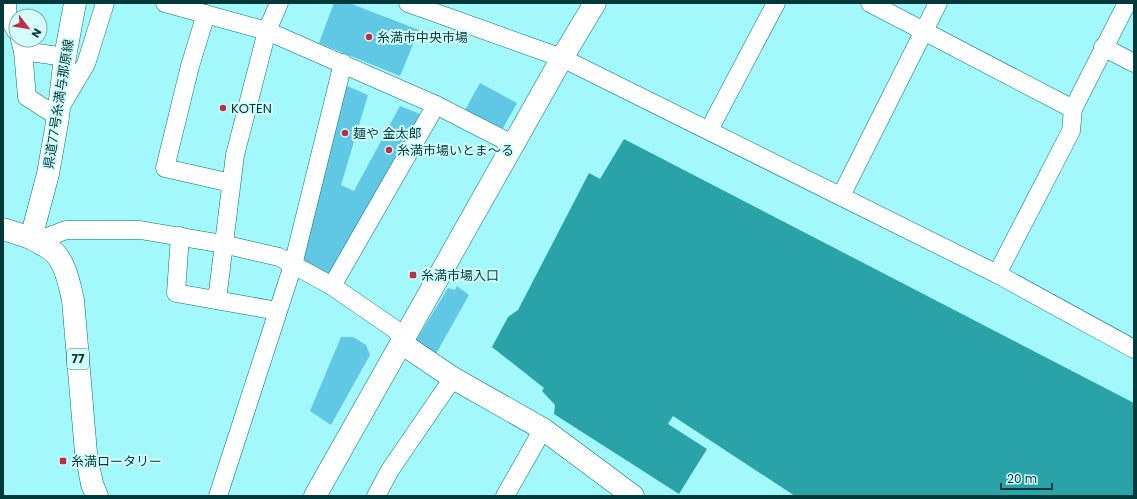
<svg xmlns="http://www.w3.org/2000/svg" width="1137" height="499" viewBox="0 0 1137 499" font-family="Poppins,'Noto Sans JP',sans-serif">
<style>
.water{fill:#29a3a8}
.building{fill:#60c7e4}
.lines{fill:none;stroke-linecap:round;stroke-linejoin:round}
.minor-casing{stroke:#046f73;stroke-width:19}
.tertiary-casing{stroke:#046f73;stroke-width:23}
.secondary-casing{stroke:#046f73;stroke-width:23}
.primary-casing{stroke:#046f73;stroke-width:23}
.minor{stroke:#fff;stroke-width:18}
.tertiary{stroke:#fff;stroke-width:22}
.secondary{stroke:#fff;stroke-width:22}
.primary{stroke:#fff;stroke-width:22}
.poi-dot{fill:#be2e41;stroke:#d4fdfe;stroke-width:1.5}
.labels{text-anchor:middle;stroke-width:4;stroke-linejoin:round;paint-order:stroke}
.shield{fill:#d4fdfe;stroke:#407375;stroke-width:1}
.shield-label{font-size:12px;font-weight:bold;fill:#01383a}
.poi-label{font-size:13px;fill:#01383a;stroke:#d4fdfe;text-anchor:start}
.street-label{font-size:13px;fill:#01383a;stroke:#d4fdfe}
</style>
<rect width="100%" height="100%" fill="#a2f8fb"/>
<!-- water -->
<path class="water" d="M624 139 1134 403V496H795L673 416 668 424 707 449 679 494 554 414 555 405 542 391 544 388 492 347 508 317 518 310 589 173 600 179Z"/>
<!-- building -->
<g class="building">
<path d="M334 3H349L419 30 400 76 319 43Z"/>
<path d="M480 83 517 103 502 130 465 110Z"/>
<path d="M345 85 368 95 341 185 354 191 400 106 420 114 331 280 301 262Z"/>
<path d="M457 286 469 295 433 359 412 347 448 288 455 290Z"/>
<path d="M341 337H353L366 345 370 355 331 425 310 411Z"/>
</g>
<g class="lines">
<!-- minor casing -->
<g class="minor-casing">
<g id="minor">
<path d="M7 3V15L16 31"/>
<path d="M165 3 267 31 436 105 514 145"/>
<path d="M408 3 562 58 997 274 1134 349"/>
<path d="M870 3 1073 109"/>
<path d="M206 14 190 66 165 168 231 183"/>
<path d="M20 40 23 51 27 97 58 117"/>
<path d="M1103 47 1134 63"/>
<path d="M23 51 65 57"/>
<path d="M61 106 86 64 105 3"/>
<path d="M709 130 776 3"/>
<path d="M841 196 938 3"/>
<path d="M180 236 176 293 278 311"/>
<path d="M37 241 66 230H140L223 244 279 257 332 286 396 330 402 341"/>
<path d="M997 274 1071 131 1073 109 1127 3"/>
<path d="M332 286 436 105"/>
<path d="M217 300 235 155 267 31 279 3"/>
<path d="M218 496 293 265 343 63"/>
<path d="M376 496 390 470 453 378"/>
<path d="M505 496 543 429"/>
</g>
</g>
<!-- tertiary casing -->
<g class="tertiary-casing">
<g id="tertiary">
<path d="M402 341 410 349 453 378 543 429 633 496"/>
<path d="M315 496 562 58 595 3"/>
</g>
</g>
<!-- secondary casing -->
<g class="secondary-casing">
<path id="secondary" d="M3 229 31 238"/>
</g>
<!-- primary casing -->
<g class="primary-casing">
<path id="primary" d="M75 3 65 57 58 117 48 174 31 238C37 242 44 245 50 249 65 259 69 283 73 300L86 453 92 484 97 496"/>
</g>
<!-- minor -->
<use href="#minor" class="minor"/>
<!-- tertiary -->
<use href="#tertiary" class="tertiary"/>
<!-- secondary -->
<use href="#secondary" class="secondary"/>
<!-- primary -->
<use href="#primary" class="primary"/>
</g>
<!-- markers -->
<g class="poi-dot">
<circle cx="369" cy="37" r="4"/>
<circle cx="223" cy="108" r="4"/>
<circle cx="345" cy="133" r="4"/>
<circle cx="389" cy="150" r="4"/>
<rect x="409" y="271" width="8" height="8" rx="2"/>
<rect x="59" y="457" width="8" height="8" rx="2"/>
</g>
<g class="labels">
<!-- shield labels -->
<rect class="shield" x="67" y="349" width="22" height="20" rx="3"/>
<g class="shield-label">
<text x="78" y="363">77</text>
</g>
<!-- poi labels -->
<g class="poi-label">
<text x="377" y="42">糸満市中央市場</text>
<text x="231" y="113">KOTEN</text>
<text x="353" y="138">麺や 金太郎</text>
<text x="397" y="155">糸満市場いとま～る</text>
<text x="421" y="280">糸満市場入口</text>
<text x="71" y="466">糸満ロータリー</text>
</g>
<!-- street labels -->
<g class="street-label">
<text transform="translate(58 104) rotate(-81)" y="5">県道77号糸満与那原線</text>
</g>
</g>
<!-- border -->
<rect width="1137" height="499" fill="none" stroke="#01383a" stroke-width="8"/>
<!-- north arrow -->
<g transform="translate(28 28) rotate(121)"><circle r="19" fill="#d4fdfe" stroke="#80aeb0"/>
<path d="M0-3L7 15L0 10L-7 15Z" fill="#be2e41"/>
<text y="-6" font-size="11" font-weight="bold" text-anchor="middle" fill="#01383a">N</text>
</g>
<!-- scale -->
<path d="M1001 483v6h51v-6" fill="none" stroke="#01383a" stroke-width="2"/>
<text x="1007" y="483" font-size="12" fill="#01383a" stroke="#d4fdfe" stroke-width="3" paint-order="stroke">20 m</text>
</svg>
